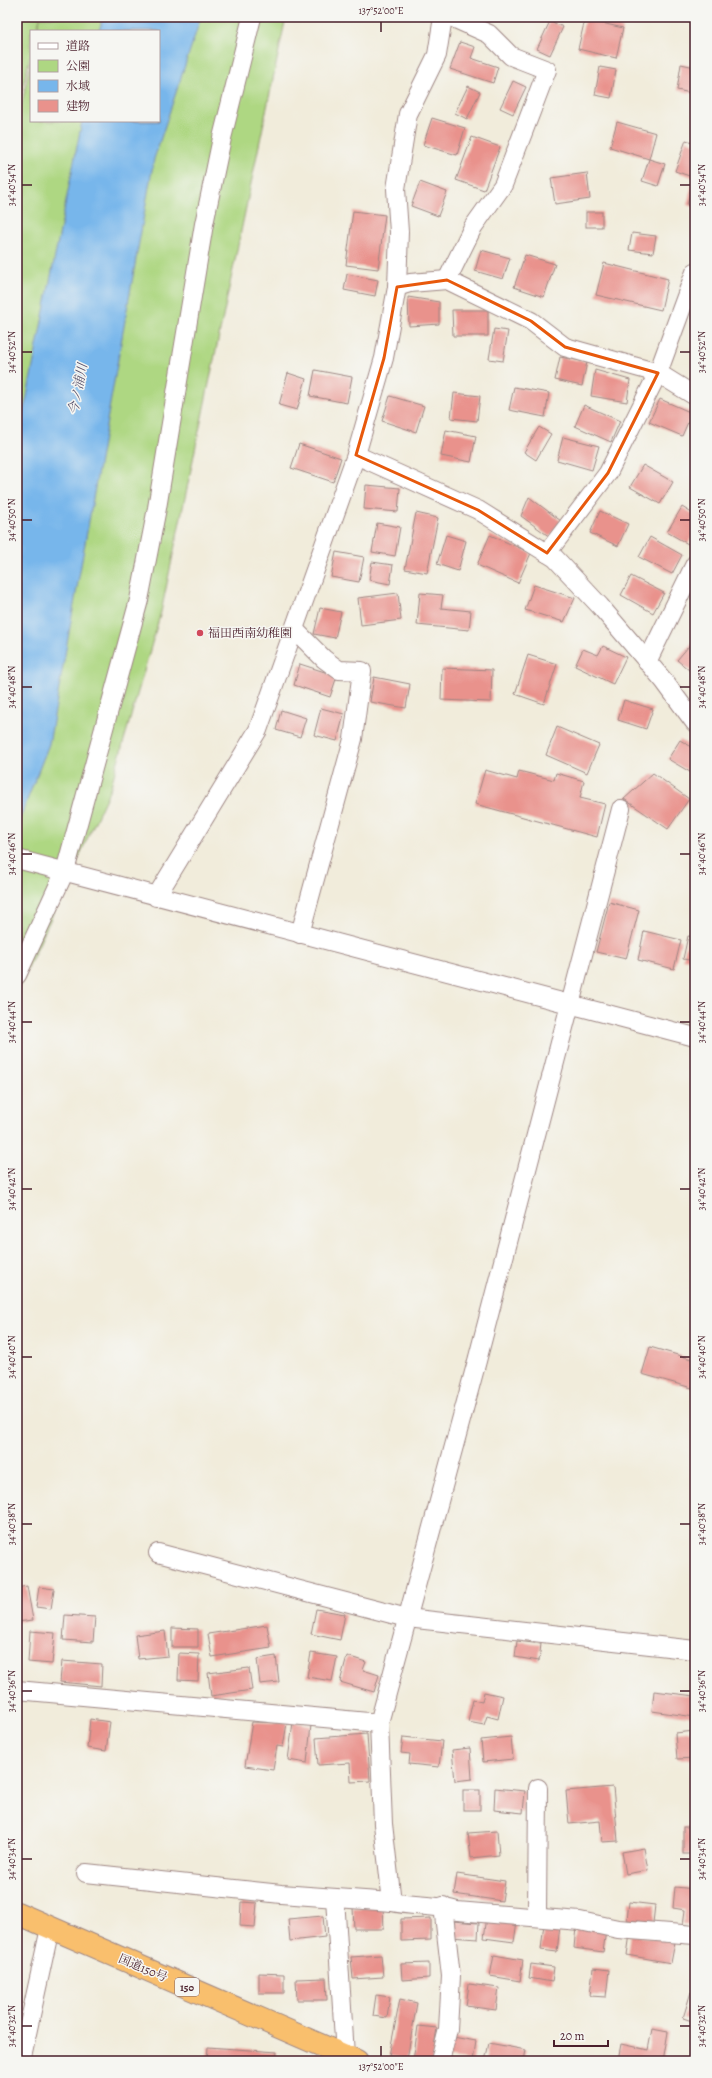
<svg xmlns="http://www.w3.org/2000/svg" width="712" height="2078" viewBox="0 0 712 2078" font-family="Alegreya,'Noto Serif JP',serif">
<style>
.green{fill:#aed782;stroke:#7c7b56}
.water{fill:#77b6eb;stroke:#606a8b}
.building{fill:#e9928c}
.lines{fill:none;stroke-linecap:round;stroke-linejoin:round}
.minor-casing{stroke:#9e8683;stroke-width:20}
.highway-casing{stroke:#9e8683;stroke-width:24}
.minor{stroke:#fff;stroke-width:18}
.highway{stroke:#f9bf6d;stroke-width:22}
.marked{fill:none;stroke:#e8590c;stroke-width:3;stroke-linejoin:round}
.ticks{fill:none;stroke:#4a1f2b;stroke-width:1.5}
.poi-dot{fill:#d1495b;stroke:#f6f6f2;stroke-width:1.5}
.labels{text-anchor:middle;stroke-width:3;stroke-linejoin:round;paint-order:stroke}
.shield{fill:#f6f6f2;stroke:#7e6067;stroke-width:1}
.shield-label{font-size:11px;font-weight:bold;fill:#4a1f2b}
.poi-label{font-size:12px;fill:#4a1f2b;stroke:#f6f6f2;text-anchor:start}
.street-label{font-size:12px;fill:#4a1f2b;stroke:#f6f6f2}
.water-label{font-size:13px;font-style:italic;fill:#5a546e;stroke:#f6f6f2}
.neatline{fill:none;stroke:#4a1f2b;stroke-width:1.5}
.ticks-label{font-size:10px;text-anchor:middle;fill:#4a1f2b}
</style>
<rect width="100%" height="100%" fill="#f6f6f2"/>
<filter id="ink" filterUnits="userSpaceOnUse"><feTurbulence type="fractalNoise" baseFrequency=".025" numOctaves="2"/><feDisplacementMap in="SourceGraphic" scale="8" xChannelSelector="R" yChannelSelector="G"/><feConvolveMatrix kernelMatrix="1 2 1 2 8 2 1 2 1" color-interpolation-filters="sRGB"/></filter>
<filter id="wash" filterUnits="userSpaceOnUse"><feTurbulence type="fractalNoise" baseFrequency=".012" numOctaves="4" result="noise"/><feDisplacementMap in="SourceGraphic" scale="16" xChannelSelector="R" yChannelSelector="G"/><feGaussianBlur stdDeviation="0.9" result="paint"/><feColorMatrix in="noise" values="0 0 0 0 0 0 0 0 0 0 0 0 0 0 0 0 0 1.4 0 .05"/><feComposite in="paint" operator="in"/></filter>
<g filter="url(#wash)">
<rect width="100%" height="100%" fill="#f1ecdb"/>
<!-- green -->
<path class="green" d="M17 17H286L161 612 110 789 17 992V126L31 61V121H159V31H37L40 18 36 31H31V53L17 111Z"/>
<!-- water -->
<path class="water" d="M102 17H201L154 159 49 744 17 826V433L26 401 82 121H159V31H100Z"/>
<g id="blocks">
<!-- building -->
<g class="building">
<path d="M585 19 623 28 616 58 578 49Z"/>
<path d="M550 21 563 27 550 55 537 49Z"/>
<path d="M460 42 475 47 471 58 498 67 493 83 450 69Z"/>
<path d="M681 64 695 67V94L677 90Z"/>
<path d="M600 67 616 70 611 98 595 95Z"/>
<path d="M513 81 526 87 513 114 500 108Z"/>
<path d="M468 86 480 92 467 119 455 113Z"/>
<path d="M432 118 465 128 457 155 423 145Z"/>
<path d="M617 122 656 133 649 159 610 147Z"/>
<path d="M472 137 500 147 484 190 456 180Z"/>
<path d="M686 140 695 143V178L675 171Z"/>
<path d="M649 159 665 164 658 186 642 181Z"/>
<path d="M587 173 590 199 555 204 551 178Z"/>
<path d="M693 181H695V207L687 205Z"/>
<path d="M420 182 447 192 438 216 411 206Z"/>
<path d="M353 211 385 215 378 269 346 265Z"/>
<rect x="586" y="212" width="16" height="15"/>
<path d="M632 233 656 236 653 253 629 250Z"/>
<path d="M481 250 510 258 503 279 475 271Z"/>
<path d="M525 255 555 264 544 297 514 287Z"/>
<path d="M604 263 668 279 661 310 596 295Z"/>
<path d="M347 274 378 280 375 296 344 290Z"/>
<path d="M408 297 439 302V324L409 326Z"/>
<path d="M452 310H488V336H453Z"/>
<path d="M494 329 508 331 503 361 489 359Z"/>
<path d="M560 357 587 362 582 386 555 380Z"/>
<path d="M315 370 352 377 347 403 310 396Z"/>
<path d="M595 370 630 380 627 402 591 396Z"/>
<path d="M288 373 306 379 297 410 279 405Z"/>
<path d="M514 387 549 393 545 417 509 410Z"/>
<path d="M454 393 480 396 477 421 451 418Z"/>
<path d="M390 396 424 406 416 432 382 421Z"/>
<path d="M660 399 692 413 682 436 649 422Z"/>
<path d="M584 405 620 421 611 442 575 426Z"/>
<path d="M539 427 551 434 536 460 524 452Z"/>
<path d="M446 430 476 436 471 462 441 456Z"/>
<path d="M563 437 599 446 592 470 557 460Z"/>
<path d="M299 444 341 458 333 482 291 468Z"/>
<path d="M643 465 673 482 660 504 630 487Z"/>
<path d="M366 485 400 488 398 512 364 509Z"/>
<path d="M529 497 561 521 550 537 521 516Z"/>
<path d="M682 507 695 515V532L688 544 667 532Z"/>
<path d="M600 511 628 524 618 546 590 533Z"/>
<path d="M416 513 438 518 427 573 405 569Z"/>
<path d="M377 523 400 527 395 556 372 552Z"/>
<path d="M446 535 466 541 458 571 437 564Z"/>
<path d="M490 535 531 553 518 583 477 565Z"/>
<path d="M650 537 682 555 672 574 639 557Z"/>
<path d="M336 552 364 557 359 582 331 577Z"/>
<path d="M372 562 393 565 390 584 369 580Z"/>
<path d="M631 576 664 593 653 613 621 595Z"/>
<path d="M534 585 575 598 564 622 525 610Z"/>
<path d="M398 593 401 620 361 625 358 598Z"/>
<path d="M420 593 443 595 441 608 471 611 469 630 417 625Z"/>
<path d="M320 608 341 612 335 638 314 634Z"/>
<path d="M695 639V675L677 660Z"/>
<path d="M603 646 626 657 613 684 575 666 583 649 598 655Z"/>
<path d="M528 655 557 664 544 704 515 694Z"/>
<path d="M300 664 337 676 330 697 294 685Z"/>
<path d="M442 668 492 670 491 702 441 700Z"/>
<path d="M374 677 410 684 406 708 370 702Z"/>
<path d="M624 700 653 709 646 729 618 720Z"/>
<path d="M321 708 344 714 337 741 314 735Z"/>
<path d="M281 710 306 718 300 737 276 730Z"/>
<path d="M557 727 599 745 587 773 546 755Z"/>
<path d="M680 740 695 749V775L668 759Z"/>
<path d="M485 770 517 779 519 771 554 780 556 773 584 781 580 798 605 804 597 837 475 804Z"/>
<path d="M653 773 689 799 668 829 624 799Z"/>
<path d="M609 902 639 910 626 959 596 952Z"/>
<path d="M644 931 681 940 674 969 638 960Z"/>
<path d="M688 936 695 937V961L683 959Z"/>
<path d="M650 1347 695 1360V1378L692 1388 642 1374Z"/>
<path d="M27 1586 33 1620 17 1622V1588Z"/>
<path d="M39 1587 54 1589 51 1609 36 1607Z"/>
<path d="M316 1609 345 1614 340 1640 311 1634Z"/>
<path d="M65 1615 95 1617 93 1642 63 1640Z"/>
<path d="M267 1625 271 1648 212 1657 208 1634Z"/>
<path d="M172 1628 198 1629V1647H172Z"/>
<path d="M30 1631 55 1633 52 1664 28 1662Z"/>
<path d="M165 1631 168 1656 138 1659 135 1635Z"/>
<path d="M517 1641 541 1644 539 1661 515 1657Z"/>
<path d="M179 1653 199 1654 198 1681 178 1680Z"/>
<path d="M311 1653 337 1657 332 1681 307 1677Z"/>
<path d="M276 1656 279 1682 260 1684 257 1659Z"/>
<path d="M347 1656 366 1662 363 1670 379 1675 374 1692 340 1682Z"/>
<path d="M62 1661 102 1664 101 1686 60 1682Z"/>
<path d="M249 1668 252 1690 211 1696 208 1673Z"/>
<path d="M654 1691 695 1696V1717L652 1711Z"/>
<path d="M484 1692 503 1696 498 1719 487 1716 484 1725 468 1722 473 1700 482 1702Z"/>
<path d="M90 1719 110 1722 106 1751 87 1748Z"/>
<path d="M252 1722 287 1723 283 1747 277 1746 273 1770 245 1766Z"/>
<path d="M293 1722 311 1725 307 1763 288 1760Z"/>
<path d="M695 1731V1758L677 1759 675 1733Z"/>
<path d="M367 1734 370 1781 351 1782 350 1763 318 1765 316 1738Z"/>
<path d="M403 1737 442 1741 439 1767 409 1764 410 1754 401 1753Z"/>
<path d="M511 1737 513 1759 483 1762 481 1740Z"/>
<path d="M470 1748 472 1779 455 1781 452 1750Z"/>
<path d="M613 1787 618 1841 602 1842 600 1821 569 1824 566 1791Z"/>
<path d="M495 1788 525 1791 523 1813 494 1810Z"/>
<rect x="463" y="1790" width="17" height="20"/>
<rect x="683" y="1827" width="12" height="27"/>
<path d="M497 1831 499 1855 471 1858 468 1833Z"/>
<path d="M644 1848 648 1870 626 1874 622 1852Z"/>
<path d="M457 1874 505 1881 502 1901 454 1894Z"/>
<path d="M675 1887 695 1889V1926L683 1925 685 1910 673 1908Z"/>
<path d="M241 1902 257 1903 255 1927 240 1926Z"/>
<path d="M629 1902 655 1905 653 1923 627 1920Z"/>
<path d="M383 1907 384 1929H354L353 1908Z"/>
<path d="M323 1916 325 1937 290 1941 288 1919Z"/>
<path d="M487 1917 517 1921 514 1942 484 1938Z"/>
<path d="M431 1918V1940L401 1941V1919Z"/>
<path d="M452 1921 479 1923 478 1939 450 1937Z"/>
<path d="M544 1923 560 1925 557 1952 541 1950Z"/>
<path d="M576 1926 606 1930 603 1952 574 1948Z"/>
<path d="M630 1934 675 1942 671 1963 627 1955Z"/>
<path d="M381 1955 383 1977 353 1979 351 1957Z"/>
<path d="M494 1955 523 1960 520 1981 490 1976Z"/>
<path d="M429 1963V1978L402 1980 401 1964Z"/>
<path d="M531 1964 554 1967 552 1982 529 1978Z"/>
<path d="M593 1968 609 1970 606 1997 590 1996Z"/>
<path d="M259 1973 284 1974V1993H259Z"/>
<path d="M326 1978 327 2000H297L296 1979Z"/>
<path d="M469 1984 499 1988 496 2010 466 2006Z"/>
<path d="M691 1992 695 1993V2022L683 2018Z"/>
<path d="M376 1995 390 1997 387 2018 373 2016Z"/>
<path d="M400 1999 417 2003 407 2059 389 2056Z"/>
<path d="M418 2026 437 2028 432 2061H413Z"/>
<path d="M652 2029 668 2032 663 2061 618 2060 621 2044 648 2050Z"/>
<path d="M447 2036 476 2041 473 2061 444 2057Z"/>
<path d="M489 2043 526 2050 524 2061H485Z"/>
<path d="M208 2047 277 2052 276 2061H207Z"/>
</g>
</g>
</g>
<g filter="url(#ink)">
<use href="#blocks" fill-opacity="0" stroke="#9e8683" stroke-width="1"/>
<g class="lines">
<!-- minor casing -->
<g class="minor-casing">
<g id="minor">
<path d="M447 280 473 227 503 185 547 70 511 56 489 34 451 17"/>
<path d="M397 287 399 232 396 189 408 114 437 55 443 17"/>
<path d="M356 455 478 510 555 558 600 606 664 681 695 723"/>
<path d="M547 553 608 473 658 373 695 272"/>
<path d="M294 629 324 659 339 670 362 671 353 739 300 934"/>
<path d="M647 662 695 564"/>
<path d="M17 859 695 1037"/>
<path d="M156 897 258 730 356 455 384 358 397 287 410 283 447 280 531 321 565 347 658 373 695 396"/>
<path d="M17 975 65 871 139 600 157 508 204 224 222 138 252 17"/>
<path d="M158 1553 407 1618 695 1650"/>
<path d="M17 1690 379 1723 383 1824 392 1902"/>
<path d="M379 1723 477 1361 621 809"/>
<path d="M86 1873 281 1894 392 1902C414 1907 436 1904 457 1911L580 1921 618 1929 695 1935"/>
<path d="M335 1898 345 2055 343 2061"/>
<path d="M537 1917 538 1788"/>
<path d="M21 2061 50 1928"/>
<path d="M440 2061 448 2029 451 1976 443 1906"/>
</g>
</g>
<!-- highway casing -->
<g class="highway-casing">
<path id="highway" d="M17 1913 357 2061"/>
</g>
<!-- minor -->
<use href="#minor" class="minor"/>
<!-- highway -->
<use href="#highway" class="highway"/>
</g>
</g>
<!-- marked area -->
<path class="marked" d="M447 280 531 321 565 347 658 373 608 473 547 553 478 510 356 455 384 358 397 287Z"/>
<!-- ticks -->
<path class="ticks" d="M381 22V32M22 185H32M680 185H690M22 352H32M680 352H690M22 520H32M680 520H690M22 687H32M680 687H690M22 854H32M680 854H690M22 1022H32M680 1022H690M22 1189H32M680 1189H690M22 1357H32M680 1357H690M22 1524H32M680 1524H690M22 1691H32M680 1691H690M22 1859H32M680 1859H690M22 2026H32M680 2026H690M381 2046V2056"/>
<!-- markers -->
<circle class="poi-dot" cx="200" cy="633" r="4"/>
<g class="labels">
<!-- shield labels -->
<rect class="shield" x="175" y="1978" width="24" height="18" rx="3"/>
<g class="shield-label">
<text x="187" y="1991">150</text>
</g>
<!-- poi labels -->
<g class="poi-label">
<text x="208" y="637">福田西南幼稚園</text>
</g>
<!-- street labels -->
<g class="street-label">
<text transform="translate(143 1968) rotate(23)" y="4">国道150号</text>
</g>
<!-- water labels -->
<g class="water-label">
<text transform="translate(77 389) rotate(-79)" y="5">今ノ浦川</text>
</g>
</g>
<!-- margin -->
<rect width="712" height="2078" fill="none" stroke="#f6f6f2" stroke-width="44"/>
<!-- legend -->
<rect x="30" y="30" width="130" height="92" fill="#f6f6f2" stroke="#b1a0a2"/>
<rect x="38" y="43" width="20" height="6" fill="#ffffff" stroke="#b1a0a2"/>
<text x="66" y="50" font-size="12" fill="#4a1f2b">道路</text>
<rect x="38" y="60" width="20" height="12" fill="#aed782" stroke="#b1a0a2"/>
<text x="66" y="70" font-size="12" fill="#4a1f2b">公園</text>
<rect x="38" y="80" width="20" height="12" fill="#77b6eb" stroke="#b1a0a2"/>
<text x="66" y="90" font-size="12" fill="#4a1f2b">水域</text>
<rect x="38" y="100" width="20" height="12" fill="#e9928c" stroke="#b1a0a2"/>
<text x="66" y="110" font-size="12" fill="#4a1f2b">建物</text>
<!-- scale -->
<path d="M554 2040v6h54v-6" fill="none" stroke="#4a1f2b" stroke-width="2"/>
<text x="560" y="2040" font-size="12" fill="#4a1f2b" stroke="#f6f6f2" stroke-width="3" paint-order="stroke">20 m</text>
<rect x="22" y="22" width="668" height="2034" class="neatline"/>
<g class="ticks-label">
<text x="381" y="14">137°52'00"E</text>
<text transform="translate(11 185) rotate(-90)" y="4">34°40'54"N</text>
<text transform="translate(701 185) rotate(-90)" y="4">34°40'54"N</text>
<text transform="translate(11 352) rotate(-90)" y="4">34°40'52"N</text>
<text transform="translate(701 352) rotate(-90)" y="4">34°40'52"N</text>
<text transform="translate(11 520) rotate(-90)" y="4">34°40'50"N</text>
<text transform="translate(701 520) rotate(-90)" y="4">34°40'50"N</text>
<text transform="translate(11 687) rotate(-90)" y="4">34°40'48"N</text>
<text transform="translate(701 687) rotate(-90)" y="4">34°40'48"N</text>
<text transform="translate(11 854) rotate(-90)" y="4">34°40'46"N</text>
<text transform="translate(701 854) rotate(-90)" y="4">34°40'46"N</text>
<text transform="translate(11 1022) rotate(-90)" y="4">34°40'44"N</text>
<text transform="translate(701 1022) rotate(-90)" y="4">34°40'44"N</text>
<text transform="translate(11 1189) rotate(-90)" y="4">34°40'42"N</text>
<text transform="translate(701 1189) rotate(-90)" y="4">34°40'42"N</text>
<text transform="translate(11 1357) rotate(-90)" y="4">34°40'40"N</text>
<text transform="translate(701 1357) rotate(-90)" y="4">34°40'40"N</text>
<text transform="translate(11 1524) rotate(-90)" y="4">34°40'38"N</text>
<text transform="translate(701 1524) rotate(-90)" y="4">34°40'38"N</text>
<text transform="translate(11 1691) rotate(-90)" y="4">34°40'36"N</text>
<text transform="translate(701 1691) rotate(-90)" y="4">34°40'36"N</text>
<text transform="translate(11 1859) rotate(-90)" y="4">34°40'34"N</text>
<text transform="translate(701 1859) rotate(-90)" y="4">34°40'34"N</text>
<text transform="translate(11 2026) rotate(-90)" y="4">34°40'32"N</text>
<text transform="translate(701 2026) rotate(-90)" y="4">34°40'32"N</text>
<text x="381" y="2070">137°52'00"E</text>
</g>
</svg>
